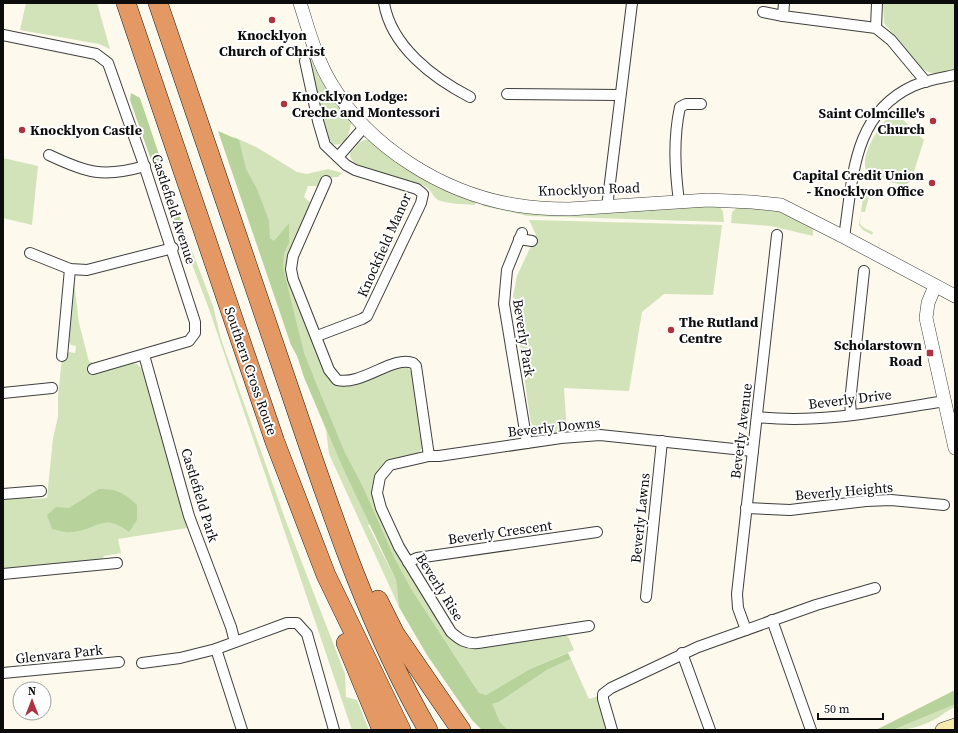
<svg xmlns="http://www.w3.org/2000/svg" width="958" height="733" viewBox="0 0 958 733" font-family="'Source Serif 4',serif">
<style>
.green{fill:#d2e3ba}
.forest{fill:#b7d29b}
.lines{fill:none;stroke-linecap:round;stroke-linejoin:round}
.minor-casing{stroke:#3f3f3f;stroke-width:12}
.tertiary-casing{stroke:#3f3f3f;stroke-width:14}
.secondary-casing{stroke:#2e2e2e;stroke-width:16}
.motorway-casing{stroke:#1d1d1d;stroke-width:20}
.minor{stroke:#fff;stroke-width:10}
.tertiary{stroke:#fff;stroke-width:13}
.secondary{stroke:#f6eaae;stroke-width:15}
.motorway{stroke:#e49863;stroke-width:19}
.poi-dot{fill:#ac3440;stroke:#fff;stroke-width:1.5}
.labels{text-anchor:middle;stroke-width:4;stroke-linejoin:round;paint-order:stroke}
.poi-label{font-size:14px;font-weight:bold;fill:#0c0c0c;stroke:#fff;text-anchor:start}
.street-label{font-size:14px;fill:#0c0c0c;stroke:#fff}
</style>
<rect width="100%" height="100%" fill="#fdf9ec"/>
<!-- green -->
<g class="green">
<path d="M26 3H97L110 49 99 44 20 30Z"/>
<path d="M883 3H955V70C938 74 932 77 918 65L884 23Z"/>
<path d="M312 61 329 91 351 120C351 131 346 148 332 144 318 124 315 85 312 61Z"/>
<path d="M896 116 901 118 924 140 911 181 904 186 868 174C857 158 878 129 888 117Z"/>
<path d="M234 137 258 148 297 172 307 174 328 169 342 173 338 177 324 178 320 186H308L304 197 312 204 290 259 326 374C332 383 338 386 349 386L399 368H408L413 373 423 447C409 470 378 442 374 491L449 636C457 645 465 647 476 648L565 635 569 638 574 650 530 669 486 695 479 693 412 590 394 557 377 521 368 525 396 580 399 607 329 454 326 430 304 377Z"/>
<path d="M364 140H370L476 201 475 205C465 204 446 204 438 200 432 196 431 189 425 186 411 180 347 172 350 153L359 143Z"/>
<path d="M3 158 38 166 32 225 3 218Z"/>
<path d="M864 192 870 193 865 212H861L860 224 864 228 873 232 872 235 863 230 859 225Z"/>
<path d="M484 203 720 207 723 212 724 222 528 216 483 206Z"/>
<path d="M739 206 776 209 809 225 813 230V236L771 226 731 223 732 212Z"/>
<path d="M529 220 722 225 713 295 664 294 642 312 629 391 564 388 567 434 539 432 533 429 530 418 513 296 517 276 536 235Z"/>
<path d="M185 232 213 306 221 339 287 524 345 674 346 697 357 700 369 730H352L209 309 185 246Z"/>
<path d="M73 282H74L79 323 89 362H93L91 364 94 374 130 363 137 364 144 371 187 528 118 539 121 553 104 556 102 560 5 569 3 567V498L30 496 32 499 47 498 53 438 58 417V396L62 358 69 352 75 353 76 346 71 345 67 339Z"/>
<path d="M571 659 589 699 598 696 609 730H508L500 722 491 704 499 702 547 670Z"/>
<path d="M955 704V707C948 710 945 713 939 717 924 726 909 730 893 730Z"/>
</g>
<!-- forest -->
<g class="forest">
<path d="M131 93 140 98 185 232V246L170 214 130 100Z"/>
<path d="M218 131 239 140 246 169 257 189 269 221 270 238 274 241 289 223V243L284 253 283 268 304 353 316 383 345 453 362 485 394 557 412 590 479 693 486 695 530 669 568 653 571 659 547 670 499 702 492 704 500 722 508 730H482L472 720 427 655 399 607 396 580 343 468 304 377 297 356 291 345Z"/>
<path d="M99 489C118 489 124 493 137 505V520L129 532C102 511 97 531 71 532 65 533 58 530 52 529L47 515 56 507 69 508Z"/>
<path d="M955 690V704L953 705 893 730H876Z"/>
</g>
<g class="lines">
<!-- minor casing -->
<g class="minor-casing">
<g id="minor">
<path d="M384 3C391 46 433 78 470 97"/>
<path d="M784 3 783 16 876 28 891 40 926 82"/>
<path d="M763 12 783 16"/>
<path d="M876 28 877 3"/>
<path d="M3 35 96 54 108 63 142 159 195 322V333L189 341 93 369"/>
<path d="M305 61 318 121 325 145 346 165 355 170 417 189 423 194 421 203 367 316 362 319 317 336"/>
<path d="M507 94 620 95"/>
<path d="M49 155C87 173 103 178 145 166"/>
<path d="M338 157 365 126"/>
<path d="M326 181 293 256 291 269 293 279 329 370 337 380C362 386 393 355 413 363L416 366 429 456"/>
<path d="M679 202C675 170 673 139 680 107L686 104H701"/>
<path d="M607 207 632 3"/>
<path d="M522 233 507 270 504 304 527 443"/>
<path d="M844 237C853 179 852 114 913 86 926 80 941 78 955 75"/>
<path d="M519 239 532 241"/>
<path d="M30 253 70 269 87 270 173 248"/>
<path d="M144 355 189 516 231 627 235 642"/>
<path d="M62 356 70 269"/>
<path d="M3 393 52 388"/>
<path d="M851 414 850 402 864 271"/>
<path d="M757 417C819 424 883 411 945 401"/>
<path d="M3 494 41 491"/>
<path d="M746 508 790 510 866 501 891 500 944 505"/>
<path d="M408 562 417 558 597 532"/>
<path d="M3 574 117 563"/>
<path d="M646 597 662 441"/>
<path d="M772 620 811 730"/>
<path d="M589 626 478 643C466 644 460 640 451 632L399 547 381 508 377 493 380 477 390 465 429 456H439L561 438 600 435 753 451"/>
<path d="M746 630 738 608 737 594 777 235"/>
<path d="M216 649 242 730"/>
<path d="M682 653 710 730"/>
<path d="M142 663 180 658 216 649 287 623H297L307 634 334 730"/>
<path d="M3 673 119 662"/>
<path d="M612 730 603 699V694L611 688 698 647 816 605 875 588"/>
</g>
</g>
<!-- tertiary casing -->
<g class="tertiary-casing">
<g id="tertiary">
<path d="M300 3C309 31 316 59 332 85 370 148 443 193 515 205 533 208 551 209 569 209L708 200 752 202 781 205 844 237 955 296"/>
<path d="M935 286 928 303 926 318 955 448"/>
</g>
</g>
<!-- secondary casing -->
<g class="secondary-casing">
<path id="secondary" d="M943 730 955 726"/>
</g>
<!-- motorway casing -->
<g class="motorway-casing">
<g id="motorway">
<path d="M126 3 275 442 326 575 401 730"/>
<path d="M158 3C202 132 246 262 290 391 329 506 367 624 428 730"/>
<path d="M378 600 395 634 461 730"/>
<path d="M346 643 382 730"/>
</g>
</g>
<!-- minor -->
<use href="#minor" class="minor"/>
<!-- tertiary -->
<use href="#tertiary" class="tertiary"/>
<!-- secondary -->
<use href="#secondary" class="secondary"/>
<!-- motorway -->
<use href="#motorway" class="motorway"/>
</g>
<!-- markers -->
<g class="poi-dot">
<circle cx="272" cy="20" r="4"/>
<circle cx="284" cy="104" r="4"/>
<circle cx="933" cy="121" r="4"/>
<circle cx="22" cy="130" r="4"/>
<circle cx="932" cy="183" r="4"/>
<circle cx="671" cy="330" r="4"/>
<rect x="926" y="349" width="8" height="8" rx="2"/>
</g>
<g class="labels">
<!-- poi labels -->
<g class="poi-label">
<text x="272" y="40" text-anchor="middle">Knocklyon<tspan x="272" dy="16">Church of Christ</tspan></text>
<text x="292" y="101">Knocklyon Lodge:<tspan x="292" dy="16">Creche and Montessori</tspan></text>
<text x="925" y="118" text-anchor="end">Saint Colmcille's<tspan x="925" dy="16">Church</tspan></text>
<text x="30" y="135">Knocklyon Castle</text>
<text x="924" y="180" text-anchor="end">Capital Credit Union<tspan x="924" dy="16">- Knocklyon Office</tspan></text>
<text x="679" y="327">The Rutland<tspan x="679" dy="16">Centre</tspan></text>
<text x="922" y="350" text-anchor="end">Scholarstown<tspan x="922" dy="16">Road</tspan></text>
</g>
<!-- street labels -->
<g class="street-label">
<text transform="translate(589 189) rotate(-2)" y="5">Knocklyon Road</text>
<text transform="translate(174 209) rotate(72)" y="5">Castlefield Avenue</text>
<text transform="translate(384 245) rotate(-66)" y="5">Knockfield Manor</text>
<text transform="translate(524 338) rotate(81)" y="5">Beverly Park</text>
<text transform="translate(251 371) rotate(71)" y="5">Southern Cross Route</text>
<text transform="translate(850 399) rotate(-7)" y="5">Beverly Drive</text>
<text transform="translate(554 427) rotate(-6)" y="5">Beverly Downs</text>
<text transform="translate(741 431) rotate(-83)" y="5">Beverly Avenue</text>
<text transform="translate(844 491) rotate(-5)" y="5">Beverly Heights</text>
<text transform="translate(200 495) rotate(73)" y="5">Castlefield Park</text>
<text transform="translate(640 518) rotate(-84)" y="5">Beverly Lawns</text>
<text transform="translate(500 532) rotate(-8)" y="5">Beverly Crescent</text>
<text transform="translate(440 587) rotate(58)" y="5">Beverly Rise</text>
<text transform="translate(59 654) rotate(-6)" y="5">Glenvara Park</text>
</g>
</g>
<!-- border -->
<rect width="958" height="733" fill="none" stroke="#0c0c0c" stroke-width="8"/>
<!-- north arrow -->
<g transform="translate(32 701)"><circle r="19" fill="#ffffff" stroke="#9e9e9e"/>
<path d="M0-3L7 15L0 10L-7 15Z" fill="#ac3440"/>
<text y="-6" font-size="11" font-weight="bold" text-anchor="middle" fill="#0c0c0c">N</text>
</g>
<!-- scale -->
<path d="M818 713v6h65v-6" fill="none" stroke="#0c0c0c" stroke-width="2"/>
<text x="824" y="713" font-size="12" fill="#0c0c0c" stroke="#ffffff" stroke-width="3" paint-order="stroke">50 m</text>
</svg>
